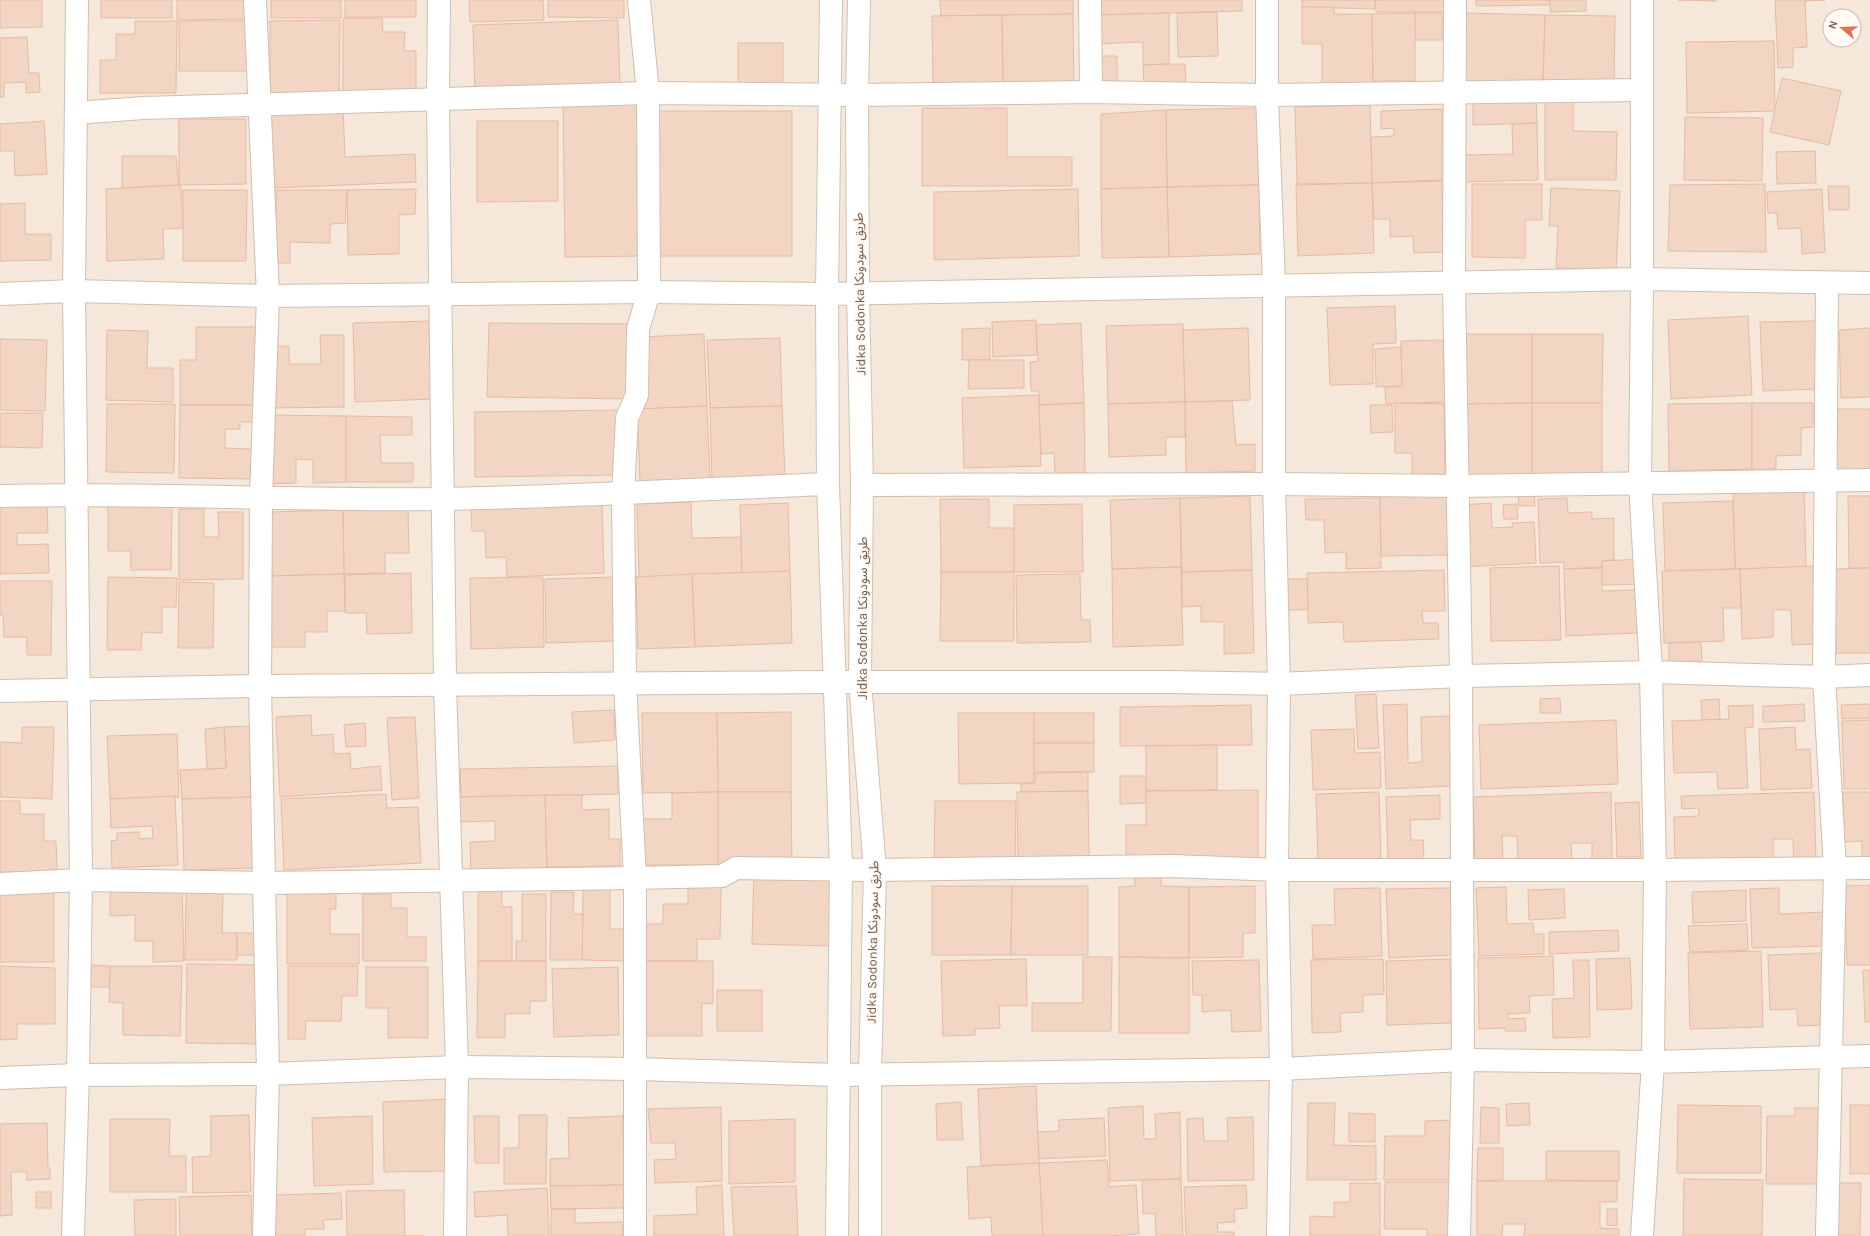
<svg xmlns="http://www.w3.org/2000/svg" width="1870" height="1236" viewBox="0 0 1870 1236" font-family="Karla,'Noto Sans Arabic',sans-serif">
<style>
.residential{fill:#f5e8da;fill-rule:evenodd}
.building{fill:#f3d5c3;stroke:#e6bba3}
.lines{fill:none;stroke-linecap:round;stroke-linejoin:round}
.minor-casing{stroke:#d1beb0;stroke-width:24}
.secondary-casing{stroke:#d6c0b0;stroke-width:24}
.minor{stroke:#fff;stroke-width:22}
.secondary{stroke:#fff;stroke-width:22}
.labels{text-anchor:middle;stroke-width:3.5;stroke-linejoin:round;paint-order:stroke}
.street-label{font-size:13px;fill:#7a5c4d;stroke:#fffaf3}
</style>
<rect width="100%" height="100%" fill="#fdf6ec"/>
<!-- residential -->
<path class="residential" d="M0 0H1870V1236H0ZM1830 16H1854V40H1830Z"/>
<!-- building -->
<g class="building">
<path d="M0 0H42V27L0 28Z"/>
<rect x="101" y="0" width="71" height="18"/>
<path d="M177 0H250V19L177 20Z"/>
<rect x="271" y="0" width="70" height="18"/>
<rect x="345" y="0" width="71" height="17"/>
<path d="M469 0H543L544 20 470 22Z"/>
<path d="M548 0H624V18L548 17Z"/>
<path d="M940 0H1073V14L941 16Z"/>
<path d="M1094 0H1242V11L1095 15Z"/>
<path d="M1302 0H1375V9L1302 7Z"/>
<path d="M1375 0H1444V12H1376Z"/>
<path d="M1476 0H1550V5L1476 6Z"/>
<path d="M1550 0H1586V11L1550 12Z"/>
<path d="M1678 0H1716V1Z"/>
<path d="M1775 0H1825L1805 1 1807 47 1793 48V67L1778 68Z"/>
<path d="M1302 7H1334V14H1372L1373 86 1322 87V44H1302Z"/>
<path d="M1217 12 1218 56 1178 57 1177 13Z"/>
<path d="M1169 13V64L1143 65V42L1096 44 1095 15Z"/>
<path d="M1415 13H1442V40H1414Z"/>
<path d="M1415 13V81H1373L1372 14Z"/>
<path d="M1465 13 1545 15 1543 86 1463 85Z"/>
<path d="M1073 14 1074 86 1003 87 1002 15Z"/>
<path d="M1002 15 1003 87 933 89 932 16Z"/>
<path d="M1545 15 1615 16 1614 87 1543 86Z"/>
<path d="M343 18H382L383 32H405L404 51H416V94H343Z"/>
<path d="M340 20 339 93H270V21Z"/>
<path d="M618 20 620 89 475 94 473 25Z"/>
<path d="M135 21H177L176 93H100V60H116V34H135Z"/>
<rect x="179" y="21" width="72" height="50"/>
<path d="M27 37 29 73H39L40 92 26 93V82L4 83V97H0V38Z"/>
<path d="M1774 41 1775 111 1687 113 1686 42Z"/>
<rect x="738" y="43" width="45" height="42"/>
<path d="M1098 56H1117V85L1099 86Z"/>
<path d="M1169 64H1185L1186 84 1144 85 1143 65Z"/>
<path d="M1782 78 1841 91 1829 145 1770 132Z"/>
<path d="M1536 95 1537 123 1473 125V97Z"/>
<path d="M1545 100H1573V131L1617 132 1616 180H1545Z"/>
<path d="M563 102H644L645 256 565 257Z"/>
<path d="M1370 105 1372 183 1297 184 1295 107Z"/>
<path d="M343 106 345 157 415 154 416 182 274 188 271 109Z"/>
<path d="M922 108H1007V157H1072V186H922Z"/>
<path d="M1257 108 1259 185 1167 187 1166 110Z"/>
<path d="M1442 109V180L1372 183 1371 137 1394 136V128L1381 129V111Z"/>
<path d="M1166 110 1167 187 1101 189V114Z"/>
<rect x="653" y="111" width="139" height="145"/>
<path d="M1685 117 1763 118 1762 181 1684 180Z"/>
<path d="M179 119H246V184L179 185Z"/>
<path d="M44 121 47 174 15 176 14 151H0V124Z"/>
<path d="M477 121H558V201L477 202Z"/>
<path d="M1537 123 1538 180 1465 182 1464 155 1513 154 1512 124Z"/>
<path d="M1815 151 1816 183 1777 184 1776 152Z"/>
<path d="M122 156H176L179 185 122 188Z"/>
<path d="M1442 181 1444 252 1414 253 1413 236 1390 237V219H1374L1372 183Z"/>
<path d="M1372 183 1374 253 1298 256 1296 185Z"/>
<path d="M1472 184H1542V220H1525V258L1472 257Z"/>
<path d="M1765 184 1766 252 1668 251 1670 185Z"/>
<path d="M179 185 181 187 183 228 163 229 164 259 107 261 106 189Z"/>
<path d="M1259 185 1260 254 1169 257 1167 187Z"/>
<path d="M1828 186H1849V210H1829Z"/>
<path d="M1167 187 1169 257 1102 258 1101 189Z"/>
<path d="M1551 188 1620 191 1616 270 1556 268 1558 226H1549Z"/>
<path d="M416 189 415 214 399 215V254L348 255 347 190Z"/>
<path d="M1078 189 1079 256 934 260V192Z"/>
<path d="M1822 189 1825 252 1802 254 1801 228 1778 229 1777 213H1768L1767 192Z"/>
<path d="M183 190H247L246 261H183Z"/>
<path d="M276 190H347L345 223 330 224V243L290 242V263H276Z"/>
<path d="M25 203V234H51V260L0 261V204Z"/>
<path d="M1395 306 1396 343 1373 344V384L1330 385 1327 308Z"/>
<path d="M1748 316 1752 395 1671 399 1668 320Z"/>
<path d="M1036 320 1037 355 993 357 992 322Z"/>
<path d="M430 321 432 399 355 402 353 323Z"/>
<path d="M1816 321 1818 389 1763 391 1760 322Z"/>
<path d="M489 323 635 324 634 399 487 397Z"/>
<path d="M1081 323 1084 403 1039 405V391H1031L1030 362 1038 361 1036 325Z"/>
<path d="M1183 324 1185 402 1108 404 1106 326Z"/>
<path d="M196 327H258L257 405H180V360H196Z"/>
<path d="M990 328V360H962V329Z"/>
<path d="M1248 328 1250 400 1185 402 1183 330Z"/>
<path d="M1870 328V397L1841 398 1839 330Z"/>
<path d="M107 330 148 331 147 368H173V402L106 400Z"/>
<path d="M704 334 707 406 644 409 641 337Z"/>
<path d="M1464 334H1532V403L1465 404Z"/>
<path d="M1532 334H1603L1602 403H1532Z"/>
<path d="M320 335H344V407L273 408 272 346H289V364H321Z"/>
<path d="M780 338 782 406 710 408 707 340Z"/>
<path d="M0 339 47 340 45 411 0 410Z"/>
<path d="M1443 340 1445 402 1386 404 1385 387 1402 386 1401 341Z"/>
<path d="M1401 347 1402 386 1376 387 1375 349Z"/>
<path d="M969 360H1024V388L968 389Z"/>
<path d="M1039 395 1041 466 964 468 962 398Z"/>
<path d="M1232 401 1236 445 1255 444V471L1186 473 1185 402Z"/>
<path d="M1185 402V437H1166V455L1109 457 1108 404Z"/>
<path d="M1084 403 1085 473 1055 474 1054 453 1041 454 1039 405Z"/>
<path d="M1395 403 1444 404 1445 475H1412V453H1395Z"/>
<rect x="1532" y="403" width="70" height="72"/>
<path d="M1532 403V475L1464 476 1465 404Z"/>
<path d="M1752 403V469L1669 471 1668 404Z"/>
<path d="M1752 403H1813V427L1801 428V455L1776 456V469H1752Z"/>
<path d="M107 404H175L174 473 106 472Z"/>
<path d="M180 405H257V422H240V429H225V448L252 449V479L179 478Z"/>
<path d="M1370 405H1392L1393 432 1371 433Z"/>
<path d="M707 406 710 478 640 481 637 409Z"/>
<path d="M782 406 785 476 712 479 710 408Z"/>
<rect x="1835" y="409" width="35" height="61"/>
<path d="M618 410 619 475 475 477V412Z"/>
<path d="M0 413H43L42 448 0 447Z"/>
<path d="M269 415 346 416V482L313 483V460L296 459V483L269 484Z"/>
<path d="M346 416 412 417V435H380L381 463H413V482H346Z"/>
<path d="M1804 487 1806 567 1735 569 1733 489Z"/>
<path d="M1450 492 1451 555 1381 556 1380 493Z"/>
<path d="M1518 493H1534L1535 506H1519Z"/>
<path d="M1250 496 1252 570 1182 572 1180 498Z"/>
<path d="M1848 496H1870V568H1849Z"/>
<path d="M1180 498 1181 567 1112 569 1110 500Z"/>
<path d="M1380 498 1381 568 1346 569V552L1325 553 1324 520H1306L1305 499Z"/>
<path d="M1567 498 1568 513 1592 512V519L1614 518V560L1602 561V567L1564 569V562L1540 563 1538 499Z"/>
<path d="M940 499H989V528H1014V572H941Z"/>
<path d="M47 500 48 533H17V545L48 544 49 573 0 574V502Z"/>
<path d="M602 501 604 573 507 577 506 557 486 558 485 531H472L471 506Z"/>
<path d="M1733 501 1735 569 1665 571 1663 503Z"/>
<path d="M691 502 692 538 741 537 742 573 639 577 637 504Z"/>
<path d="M108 503 172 504 171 570H131V551H108Z"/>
<path d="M788 503 790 571 742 573 740 505Z"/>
<path d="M1491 503 1492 528 1513 527 1512 523 1534 522 1536 563 1466 567 1462 505Z"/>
<path d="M1082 504 1083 572H1014V505Z"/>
<path d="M1517 504 1518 519H1504L1503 505Z"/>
<path d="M179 509H204V537H219L218 512H243V579L179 580Z"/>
<path d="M408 509 409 553H385V573L344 574 343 510Z"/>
<path d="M343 510 344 574 269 576 267 512Z"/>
<path d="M1641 559 1642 584 1602 585V561Z"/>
<path d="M1559 566 1561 640 1491 641 1490 568Z"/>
<path d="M1813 566 1815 644 1792 645 1791 610H1773V637L1742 639 1740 569Z"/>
<path d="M1181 567 1183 645 1113 647 1112 569Z"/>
<path d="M1602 568V591L1636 590 1637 633 1566 636 1564 569Z"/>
<path d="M1870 568V653H1836L1835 569Z"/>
<path d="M1740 569 1741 608H1723L1724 641 1664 643 1662 571Z"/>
<path d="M1252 570 1254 653 1224 654V622H1201V606L1182 607V572Z"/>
<path d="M1444 570 1445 611H1422L1423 623H1438L1439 639 1344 642 1343 622 1308 623 1307 573Z"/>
<path d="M790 571 792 643 695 647 692 574Z"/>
<path d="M941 572H1014V641H940Z"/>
<path d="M411 573 412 633 367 634 366 613H345V575Z"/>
<path d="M344 574 345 611H327V632H305V647H270L269 576Z"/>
<path d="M692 574 695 647 638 649 636 577Z"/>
<path d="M1080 574 1081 620H1090L1091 642 1017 643 1016 575Z"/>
<path d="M108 577 177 578 176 607H162V633L142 632 141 650H107Z"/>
<path d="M543 577 544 647 471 649 470 578Z"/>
<path d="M615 577 616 641 546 643 545 579Z"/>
<path d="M1285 579H1307L1308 610H1285Z"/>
<path d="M0 581H52L51 655H27V637H4L3 615H0Z"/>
<path d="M179 582 214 583 213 648H178Z"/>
<path d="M1701 642 1702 661 1669 662V643Z"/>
<path d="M1376 694 1379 748 1358 749 1355 695Z"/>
<path d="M1560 698 1561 713H1540V699Z"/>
<path d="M1719 699 1720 720H1702L1701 700Z"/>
<path d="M1407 704 1408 763 1422 762 1421 717 1451 716 1454 786 1386 789 1383 705Z"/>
<path d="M1804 704 1805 721 1763 722V706Z"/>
<path d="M1870 704V718L1842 719 1841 705Z"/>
<path d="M1251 705 1252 745 1120 746V707Z"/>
<path d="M1753 705V727L1745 728 1748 788 1718 789 1717 772 1674 773 1672 721 1729 719 1728 706Z"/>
<path d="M614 710 615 740 574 743 572 712Z"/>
<path d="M791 712V792H718L717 713Z"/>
<path d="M642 713H717L718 792 643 793Z"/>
<path d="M958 713H1034V783L959 784Z"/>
<rect x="1034" y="713" width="60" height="30"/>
<path d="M311 715 312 736 333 734 334 754 350 753 351 769 380 766 382 790 280 797 276 717Z"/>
<path d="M415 717 419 798 392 800 387 718Z"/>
<path d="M1616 720 1618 784 1481 789 1479 725Z"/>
<path d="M1870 720V789H1844L1842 721Z"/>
<path d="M365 723 366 746 346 747 344 725Z"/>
<path d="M251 726 253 797 182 799 180 770 226 768 224 727Z"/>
<path d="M22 727H54L52 799 0 797V742L22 743Z"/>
<path d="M224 727 226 768 207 769 205 729Z"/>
<path d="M1795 727 1796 750 1810 749 1812 788 1761 790 1759 729Z"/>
<path d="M1354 729 1355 753 1380 752 1381 788 1313 790 1311 730Z"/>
<path d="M177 734 179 797 110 799 107 736Z"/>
<rect x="1034" y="743" width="60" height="29"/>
<path d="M1217 745V790L1146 791V746Z"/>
<path d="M618 766V794L461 797 460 769Z"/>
<path d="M1088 772V791L1021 792V784L1035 783V773Z"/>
<path d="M1120 776H1146V803L1120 804Z"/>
<path d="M1258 790V858L1126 861V825H1146V791Z"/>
<path d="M1088 791 1089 860 1018 861 1017 792Z"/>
<path d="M718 792H791L792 864 718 865Z"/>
<path d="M718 792V865H643V819H672V793Z"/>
<path d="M1379 792 1381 859 1318 862 1316 794Z"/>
<path d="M1611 792 1612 859 1592 860V843H1571L1572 861 1518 863 1517 836H1502L1503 861 1475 862 1473 797Z"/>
<path d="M1814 792 1816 862 1794 863 1793 839H1773V859L1675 863 1674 817 1699 816V808L1682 809 1681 796Z"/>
<path d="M1843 792H1870V858H1862V841L1844 842Z"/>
<path d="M386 794 387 808 418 807 421 863 284 870 281 799Z"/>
<path d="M545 795 547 870 471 871 470 842 495 841V821L457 822V797Z"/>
<path d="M545 795H582V810L609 809V839H620V866L547 867Z"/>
<path d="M1440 795V819L1410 820 1411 840H1423L1424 861 1388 862 1386 797Z"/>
<path d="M175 796 178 865 112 868 111 841 117 840V833L139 832V839L153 838 152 826 111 828 110 799Z"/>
<path d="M253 797 256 868 184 870 182 799Z"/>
<path d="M0 801H20V814H44V841H56L57 871 0 872Z"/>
<path d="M935 801H1016L1015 864 934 863Z"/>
<path d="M1639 802 1641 857H1617L1615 803Z"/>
<path d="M754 871 832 873 830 946 752 944Z"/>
<path d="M1135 872H1161V886L1189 887V958L1119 957V887L1135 886Z"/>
<path d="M688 885H721L720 939H697V961H646V924H663V904H688Z"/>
<path d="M1870 885V965H1847L1844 886Z"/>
<path d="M932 886H1012L1011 955H932Z"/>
<path d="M1012 886H1088V955H1011Z"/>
<path d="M1255 886V933H1243V957L1189 958V887Z"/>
<path d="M1506 887 1507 924 1533 923 1534 934H1544V954L1479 956 1476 888Z"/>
<path d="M182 888 184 961 153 962V941H135V915L110 916V890Z"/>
<path d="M478 888H502V907H512V961H478Z"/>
<path d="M1380 888 1382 956 1313 959 1312 925H1335L1334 889Z"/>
<path d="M1451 888 1453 955 1389 958 1386 889Z"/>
<path d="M1779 888V914L1824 912 1825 946 1752 948 1750 889Z"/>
<path d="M583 889H610V929H625L624 961 582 960Z"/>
<path d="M1564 889 1565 918 1529 920 1528 890Z"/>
<path d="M1746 890V921L1693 923 1692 892Z"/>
<path d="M0 891 54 892V962H0Z"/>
<path d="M186 892H223L222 933H237V960H185Z"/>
<path d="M551 892H574L573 914H583L582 960H550Z"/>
<path d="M287 893H336V909H330V934H359V964H287Z"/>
<path d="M363 894H391V908H407V937H426V961H363Z"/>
<path d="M522 894H546V961H516V941H522Z"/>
<path d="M1747 924 1748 950 1690 952 1688 926Z"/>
<path d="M1618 930 1619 951 1549 954V932Z"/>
<rect x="237" y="933" width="23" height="22"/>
<path d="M1761 951 1763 1027 1690 1029 1688 953Z"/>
<path d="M1823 953 1825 1025 1798 1026 1797 1009 1770 1010 1768 955Z"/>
<path d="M1553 956 1554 995 1529 996 1530 1013 1508 1014V1019L1525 1018 1526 1031H1505V1028L1479 1029 1478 958Z"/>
<path d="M1083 957H1112L1111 1031H1032V1003H1083Z"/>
<path d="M1119 957 1189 958V1033H1119Z"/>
<path d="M1630 958 1632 1009 1597 1010 1596 959Z"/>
<path d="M1026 959 1027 1006H999L1000 1028 975 1029V1035L943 1036 941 961Z"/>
<path d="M1362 959H1383L1384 994 1363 995V1012L1340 1013 1341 1032 1312 1033 1311 960Z"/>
<path d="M1450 959 1452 1023 1387 1025 1386 961Z"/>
<path d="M1259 960 1261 1031 1232 1032 1231 1010 1202 1012V995H1193L1192 961Z"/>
<path d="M1573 960H1589L1590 1037 1553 1038 1552 999 1574 998Z"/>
<path d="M478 961H546V1001H530V1014H505V1038H477Z"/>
<path d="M646 961H713V1004L702 1003V1036H645Z"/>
<path d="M187 964 262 965 261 1044 186 1043Z"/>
<path d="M90 965 110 966V987H89Z"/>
<path d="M0 966 55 968V1024H17V1039L0 1040Z"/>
<path d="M110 966H182L180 1036 123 1035V1003L109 1002Z"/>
<path d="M288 966H358L357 996H342L341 1021H306L305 1039H288Z"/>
<path d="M366 967H428V1038H388V1008H366Z"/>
<path d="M618 967 619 1035 554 1037 552 969Z"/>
<path d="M1863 970H1870V1022H1865Z"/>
<rect x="717" y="990" width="45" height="41"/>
<path d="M1036 1086 1039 1163 981 1166 978 1089Z"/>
<path d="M450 1099V1171L384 1172 383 1102Z"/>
<path d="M961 1102 963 1140H937L936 1104Z"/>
<path d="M1308 1103H1335L1334 1145 1376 1146V1180H1307Z"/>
<path d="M1529 1103 1530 1125 1507 1126 1506 1104Z"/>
<path d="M1678 1105 1761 1106V1173H1677Z"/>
<rect x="1850" y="1105" width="20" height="69"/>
<path d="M1143 1106 1144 1139H1156L1155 1114 1180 1112 1181 1179 1110 1181 1108 1108Z"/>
<path d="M721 1107 722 1181 655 1183 654 1160 676 1159 675 1143H651L648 1109Z"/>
<path d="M1481 1107 1499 1108V1143H1480Z"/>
<path d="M1795 1108H1820V1184H1766L1767 1116H1795Z"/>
<path d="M1349 1113 1375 1114V1142H1349Z"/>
<path d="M249 1115 251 1192 193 1193 192 1157 211 1156V1116Z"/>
<path d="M519 1115H547L546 1184H504V1148H519Z"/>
<path d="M372 1116 373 1184 314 1186 312 1118Z"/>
<path d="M474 1116H499V1163H475Z"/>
<path d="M623 1116 624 1185 550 1186V1159L569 1158 568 1118Z"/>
<path d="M1253 1117 1254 1180 1188 1181 1187 1119 1203 1118 1204 1141H1228L1227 1118Z"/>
<path d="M1104 1118 1106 1156 1039 1159 1038 1132 1059 1131V1120Z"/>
<path d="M110 1119H170L169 1156H186V1192H110Z"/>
<path d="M795 1119V1182L729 1184V1121Z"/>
<path d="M1455 1120 1454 1180H1384L1385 1136H1425V1121Z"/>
<path d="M47 1123 48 1168H50V1179L27 1180V1172H11L12 1215 0 1216V1124Z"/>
<path d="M1478 1148H1503V1180L1477 1181Z"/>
<path d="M1546 1151H1619V1181L1546 1180Z"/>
<path d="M1107 1160 1109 1187 1136 1185 1139 1234 1109 1236H1043L1039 1163Z"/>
<path d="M1039 1163 1043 1236H992L991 1217 969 1219 967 1167Z"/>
<path d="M1181 1179 1183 1236H1156L1155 1214H1143L1142 1180Z"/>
<path d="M1684 1179 1763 1180 1762 1236H1683Z"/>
<path d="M1477 1181H1617V1202H1600V1228L1619 1229V1236H1524L1525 1224H1503L1502 1236H1477Z"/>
<path d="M1385 1182H1452L1451 1236H1427V1229H1384Z"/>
<path d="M1350 1183H1380V1236H1310V1216L1334 1217V1202H1350Z"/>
<path d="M1836 1183H1861L1860 1236H1835Z"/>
<path d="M624 1185V1208L551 1209 550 1186Z"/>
<path d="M722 1185 724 1236H654V1216L697 1214 696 1187Z"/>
<path d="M1246 1185 1247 1208 1234 1209 1235 1222 1217 1223 1218 1232H1234V1236H1186L1184 1187Z"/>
<path d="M796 1186 798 1236H734L731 1187Z"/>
<path d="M547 1188 549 1236H508L507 1215 475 1217 474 1192Z"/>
<path d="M404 1190 405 1236H424H347L346 1191Z"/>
<rect x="36" y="1192" width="15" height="16"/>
<path d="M341 1193 342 1219 323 1220 324 1229H305V1236H276L274 1195Z"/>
<path d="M251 1195 252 1236H180L179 1197Z"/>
<path d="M176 1199V1236H135L134 1200Z"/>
<path d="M551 1209H575V1223L622 1222V1236H551Z"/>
<path d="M1607 1209H1617V1226L1607 1225Z"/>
</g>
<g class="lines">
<!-- minor casing -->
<g class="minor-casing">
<g id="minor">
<path d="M255 0 268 296 261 498 260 686 268 1074 264 1236"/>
<path d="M439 0 438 100 445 684 457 1067 455 1236"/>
<path d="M1090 0 1091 92"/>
<path d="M1267 0V95L1274 286V484L1279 684 1277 870 1281 1069 1278 1236"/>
<path d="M1455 0 1454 284 1461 676 1463 1060 1459 1236"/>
<path d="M1642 0V279L1640 484 1651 672 1655 870 1653 1062 1642 1236"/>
<path d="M76 113 143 108 648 93 857 95 1091 92 1267 95 1641 90"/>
<path d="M1827 283 1824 677 1835 869 1827 1236"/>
<path d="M0 294 74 291 268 296 649 292 827 294 1642 279 1870 283"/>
<path d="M862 485 1274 484 1457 486 1870 480"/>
<path d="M0 496C147 492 294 501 441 499 570 497 700 489 828 484"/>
<path d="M0 691 260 686 833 682H1169L1279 684 1461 676 1651 672 1824 677 1870 675"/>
<path d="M0 884 81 880 265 883 635 878 722 876 736 868 875 870 1172 866 1277 870H1655L1870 868"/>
<path d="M0 1078 78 1075 268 1074 457 1067 635 1069 838 1075 1281 1069 1463 1060 1653 1062 1870 1056"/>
<path d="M73 1236 78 1075 81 880 74 291 77 0"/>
<path d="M635 1236V878L625 683 623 492 627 418 637 395 638 329 649 292 648 93 639 0"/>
</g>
</g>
<!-- secondary casing -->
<g class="secondary-casing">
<g id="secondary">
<path d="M831 0 827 294 828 484 841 869 837 1236"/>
<path d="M859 0 857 95 858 293 862 485 860 682 875 870 870 1075V1236"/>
</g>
</g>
<!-- minor -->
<use href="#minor" class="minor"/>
<!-- secondary -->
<use href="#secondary" class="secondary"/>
</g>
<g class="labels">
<!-- street labels -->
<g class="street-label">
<text transform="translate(859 294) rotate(-91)" y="5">Jidka Sodonka طريق سودونكا</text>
<text transform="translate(862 618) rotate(-90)" y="5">Jidka Sodonka طريق سودونكا</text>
<text transform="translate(872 942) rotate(-89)" y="5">Jidka Sodonka طريق سودونكا</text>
</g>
</g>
<!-- north arrow -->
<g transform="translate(1842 28) rotate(289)"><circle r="19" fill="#fffaf3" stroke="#cabbb1"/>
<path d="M0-3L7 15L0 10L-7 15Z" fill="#e76f51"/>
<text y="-6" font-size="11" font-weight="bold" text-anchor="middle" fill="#7a5c4d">N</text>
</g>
</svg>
